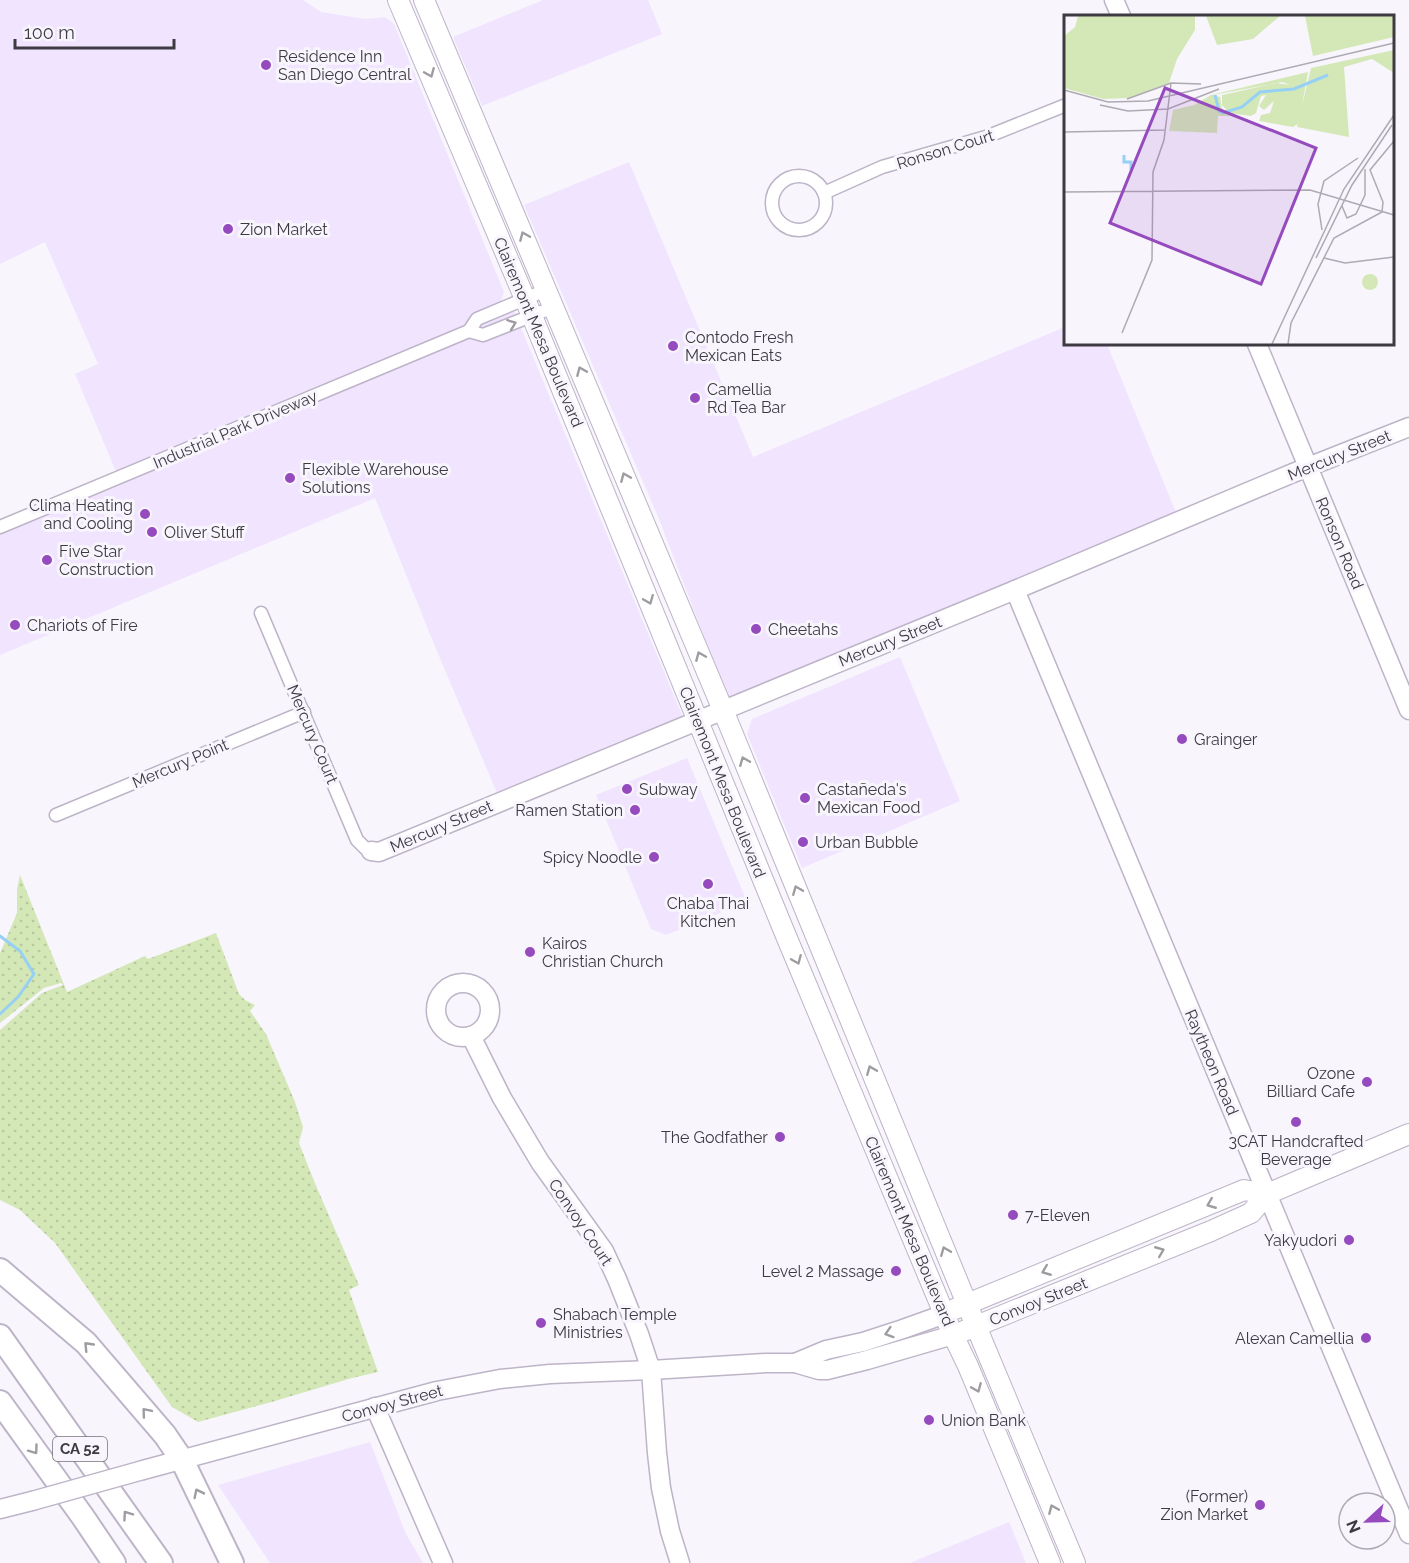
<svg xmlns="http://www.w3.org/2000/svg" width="1409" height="1563" viewBox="0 0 1409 1563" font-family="Raleway,sans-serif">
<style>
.built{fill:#f1e4ff}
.grass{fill:url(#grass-dots)}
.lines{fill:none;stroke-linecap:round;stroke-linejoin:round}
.stream{stroke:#97d0f5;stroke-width:3}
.street-casing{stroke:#bdb4c7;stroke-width:15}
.secondary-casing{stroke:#bdb4c7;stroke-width:21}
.primary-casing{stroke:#bdb4c7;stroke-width:22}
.highway-casing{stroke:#bdb4c7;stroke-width:26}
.street{stroke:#fff;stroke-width:12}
.secondary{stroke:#fff;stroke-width:18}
.primary{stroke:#fff;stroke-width:20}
.highway{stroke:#fff;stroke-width:22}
.secondary-bridge-casing{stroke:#bdb4c7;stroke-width:21;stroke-linecap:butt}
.secondary-bridge{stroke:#fff;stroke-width:18}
.oneway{stroke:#9e9ca0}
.poi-dot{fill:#954bbd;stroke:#f8f5fd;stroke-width:2}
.labels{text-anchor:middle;stroke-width:6;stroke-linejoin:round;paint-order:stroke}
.shield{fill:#f8f5fd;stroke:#76727a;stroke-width:1.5}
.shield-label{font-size:15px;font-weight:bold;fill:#3e3a42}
.poi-label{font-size:16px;fill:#3e3a42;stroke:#f8f5fd;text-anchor:start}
.street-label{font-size:16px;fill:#3e3a42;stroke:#f8f5fd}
.inset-river{fill:none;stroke:#97d0f5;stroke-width:3}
.inset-road{fill:none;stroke:#aeaab2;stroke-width:1.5}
.view{fill:#954bbd;fill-opacity:0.15;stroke:#954bbd;stroke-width:3}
.inset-edge{fill:none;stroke:#3e3a42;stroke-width:3}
</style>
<defs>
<pattern id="grass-dots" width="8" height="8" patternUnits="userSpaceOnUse" patternTransform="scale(1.5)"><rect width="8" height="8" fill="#d4e8b7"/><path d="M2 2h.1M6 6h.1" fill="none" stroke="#b7c89f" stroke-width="1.8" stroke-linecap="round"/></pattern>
</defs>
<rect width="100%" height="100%" fill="#f8f5fd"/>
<!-- built -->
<g class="built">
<path d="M0 0H303L321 12 365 19 385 17 394 24 504 292 501 301 509 299 684 720 620 741 497 793 434 644 375 498 0 655V520L117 474 75 374 98 364 45 242 0 264Z"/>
<path d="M543 0H648L662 34 482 106 453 37Z"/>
<path d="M629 162 753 457 1065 327 1066 344H1107L1177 515 728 699 659 519 524 205Z"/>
<path d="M900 657 960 801 802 868 747 734 752 719Z"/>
<path d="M687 758 747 902 666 935 651 929 596 795Z"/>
<path d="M370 1442 406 1534 423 1563H270L218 1485Z"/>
<path d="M1009 1522 1026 1563H910Z"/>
</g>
<!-- grass -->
<path class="grass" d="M20 875 67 992 145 956 148 959 216 933 239 994 245 1000 255 1005 250 1011 266 1034 295 1102 303 1127 299 1143 314 1181 359 1285 349 1290 378 1372 352 1378 275 1401 198 1422 172 1407 55 1243 20 1210 0 1200V1030L42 993 63 985 61 983 44 988 0 1023V953L17 913V889Z"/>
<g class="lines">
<!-- stream -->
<path class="stream" d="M0 936 20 951 34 974 18 997 0 1014"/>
<!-- street casing -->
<g class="street-casing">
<g id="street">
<circle cx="799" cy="203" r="27"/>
<path d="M824 193 882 167 986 137 1066 105"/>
<path d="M469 331 483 335 554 307"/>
<path d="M0 527 469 331 477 319 546 290"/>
<path d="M261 613 357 840 365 848 371 851"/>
<path d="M56 815 304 712"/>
</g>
</g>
<!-- secondary casing -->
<g class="secondary-casing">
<g id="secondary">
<path d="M1114 0 1121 16"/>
<path d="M1257 344 1409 710"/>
<path d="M1015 590 1409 1534"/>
<path d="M371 851 379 852 1015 590 1293 473 1409 427"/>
<circle cx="463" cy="1010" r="27"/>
<path d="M471 1036 502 1098 540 1162 604 1251 617 1279 639 1334 651 1370 657 1453 661 1488 670 1531 680 1563"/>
<path d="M795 1363 826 1350 863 1342 903 1329 945 1314"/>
<path d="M375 1407 443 1563"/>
<path d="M143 1470 437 1391 500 1379 550 1374 651 1370 766 1363H795L819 1370H827L867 1360 953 1335"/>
<path d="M0 1509 32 1501"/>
</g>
</g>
<!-- primary casing -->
<g class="primary-casing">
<g id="primary">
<path d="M398 0 525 299 784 931 953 1335 968 1366 1050 1563"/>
<path d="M424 0 723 710 976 1326 1075 1563"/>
<path d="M955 1309 1244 1190 1267 1194"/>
<path d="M964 1331 1211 1231 1251 1213 1267 1194 1409 1134"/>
</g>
</g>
<!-- highway casing -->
<g class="highway-casing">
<g id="highway">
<path d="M0 1270 86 1343 165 1435 182 1460 232 1563"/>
<path d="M0 1336 161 1563"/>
<path d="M0 1402 83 1517 114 1563"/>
</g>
</g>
<!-- street -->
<use href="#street" class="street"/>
<!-- secondary -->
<use href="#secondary" class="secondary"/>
<!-- primary -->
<use href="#primary" class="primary"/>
<!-- highway -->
<use href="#highway" class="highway"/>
<!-- secondary-bridge casing -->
<g class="secondary-bridge-casing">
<path id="secondary-bridge" d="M32 1501 143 1470"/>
</g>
<!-- secondary-bridge -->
<use href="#secondary-bridge" class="secondary-bridge"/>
</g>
<!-- one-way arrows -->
<defs><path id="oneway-chevron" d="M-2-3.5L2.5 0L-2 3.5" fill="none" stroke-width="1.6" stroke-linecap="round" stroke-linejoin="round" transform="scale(1.5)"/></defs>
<g class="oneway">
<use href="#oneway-chevron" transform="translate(430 73) rotate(67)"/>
<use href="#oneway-chevron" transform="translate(524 236) rotate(-113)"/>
<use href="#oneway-chevron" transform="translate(512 324) rotate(-21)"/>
<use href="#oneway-chevron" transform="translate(581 371) rotate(-113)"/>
<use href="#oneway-chevron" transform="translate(625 477) rotate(-113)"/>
<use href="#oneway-chevron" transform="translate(649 600) rotate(68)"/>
<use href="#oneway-chevron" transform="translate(700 656) rotate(-113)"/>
<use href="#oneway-chevron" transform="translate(744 761) rotate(-112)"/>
<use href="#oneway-chevron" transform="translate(797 890) rotate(-112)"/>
<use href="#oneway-chevron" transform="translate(797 960) rotate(67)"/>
<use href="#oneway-chevron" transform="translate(871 1070) rotate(-112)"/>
<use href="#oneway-chevron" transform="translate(1211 1204) rotate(158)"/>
<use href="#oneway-chevron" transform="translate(945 1251) rotate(-112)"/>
<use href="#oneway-chevron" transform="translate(1160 1251) rotate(-22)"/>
<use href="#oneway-chevron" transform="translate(1046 1271) rotate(158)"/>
<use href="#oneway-chevron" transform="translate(889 1333) rotate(163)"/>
<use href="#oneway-chevron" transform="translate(88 1346) rotate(-134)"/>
<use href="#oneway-chevron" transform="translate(977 1388) rotate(67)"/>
<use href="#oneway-chevron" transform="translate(146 1412) rotate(-130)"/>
<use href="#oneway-chevron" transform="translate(34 1450) rotate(54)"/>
<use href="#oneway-chevron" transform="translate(198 1493) rotate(-116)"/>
<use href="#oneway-chevron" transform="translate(1053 1509) rotate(-113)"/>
<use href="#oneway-chevron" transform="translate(127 1515) rotate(-125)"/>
</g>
<!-- markers -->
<g class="poi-dot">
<circle cx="266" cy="65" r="6"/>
<circle cx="228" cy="229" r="6"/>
<circle cx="673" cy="346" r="6"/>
<circle cx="695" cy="398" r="6"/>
<circle cx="290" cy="478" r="6"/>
<circle cx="145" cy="514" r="6"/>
<circle cx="152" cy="532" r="6"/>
<circle cx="47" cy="560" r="6"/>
<circle cx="15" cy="625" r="6"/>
<circle cx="756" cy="629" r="6"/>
<circle cx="1182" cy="739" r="6"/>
<circle cx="627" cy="789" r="6"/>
<circle cx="805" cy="798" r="6"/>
<circle cx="635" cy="810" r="6"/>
<circle cx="803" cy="842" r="6"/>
<circle cx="654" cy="857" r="6"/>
<circle cx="708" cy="884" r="6"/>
<circle cx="530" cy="952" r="6"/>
<circle cx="1367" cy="1082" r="6"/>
<circle cx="1296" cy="1122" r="6"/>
<circle cx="780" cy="1137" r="6"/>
<circle cx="1013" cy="1215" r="6"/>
<circle cx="1349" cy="1240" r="6"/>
<circle cx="896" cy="1271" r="6"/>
<circle cx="541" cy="1323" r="6"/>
<circle cx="1366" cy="1338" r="6"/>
<circle cx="929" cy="1420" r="6"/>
<circle cx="1260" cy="1505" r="6"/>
</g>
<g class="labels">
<!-- shield labels -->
<rect class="shield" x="53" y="1437" width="54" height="24" rx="4.5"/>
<g class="shield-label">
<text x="80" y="1454">CA 52</text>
</g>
<!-- poi labels -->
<g class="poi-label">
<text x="278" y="62">Residence Inn<tspan x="278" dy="18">San Diego Central</tspan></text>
<text x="240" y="235">Zion Market</text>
<text x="685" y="343">Contodo Fresh<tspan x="685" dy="18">Mexican Eats</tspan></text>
<text x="707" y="395">Camellia<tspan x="707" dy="18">Rd Tea Bar</tspan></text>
<text x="302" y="475">Flexible Warehouse<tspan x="302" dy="18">Solutions</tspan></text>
<text x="133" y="511" text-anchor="end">Clima Heating<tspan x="133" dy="18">and Cooling</tspan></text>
<text x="164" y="538">Oliver Stuff</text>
<text x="59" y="557">Five Star<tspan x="59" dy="18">Construction</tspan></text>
<text x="27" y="631">Chariots of Fire</text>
<text x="768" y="635">Cheetahs</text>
<text x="1194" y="745">Grainger</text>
<text x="639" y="795">Subway</text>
<text x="817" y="795">Castañeda's<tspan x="817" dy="18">Mexican Food</tspan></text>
<text x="623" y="816" text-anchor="end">Ramen Station</text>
<text x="815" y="848">Urban Bubble</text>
<text x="642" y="863" text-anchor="end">Spicy Noodle</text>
<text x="708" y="909" text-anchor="middle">Chaba Thai<tspan x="708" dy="18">Kitchen</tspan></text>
<text x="542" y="949">Kairos<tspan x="542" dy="18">Christian Church</tspan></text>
<text x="1355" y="1079" text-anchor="end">Ozone<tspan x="1355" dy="18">Billiard Cafe</tspan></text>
<text x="768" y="1143" text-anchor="end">The Godfather</text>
<text x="1296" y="1147" text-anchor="middle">3CAT Handcrafted<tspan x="1296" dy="18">Beverage</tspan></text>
<text x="1025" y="1221">7-Eleven</text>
<text x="1337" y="1246" text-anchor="end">Yakyudori</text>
<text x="884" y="1277" text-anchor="end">Level 2 Massage</text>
<text x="553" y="1320">Shabach Temple<tspan x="553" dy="18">Ministries</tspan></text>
<text x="1354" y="1344" text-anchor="end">Alexan Camellia</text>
<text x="941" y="1426">Union Bank</text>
<text x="1248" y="1502" text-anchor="end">(Former)<tspan x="1248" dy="18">Zion Market</tspan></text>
</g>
<!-- street labels -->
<g class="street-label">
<text transform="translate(945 149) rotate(-17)" y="6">Ronson Court</text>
<text transform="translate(539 332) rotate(67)" y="6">Clairemont Mesa Boulevard</text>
<text transform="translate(235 429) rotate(-23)" y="6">Industrial Park Driveway</text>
<text transform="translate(1339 455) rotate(-22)" y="6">Mercury Street</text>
<text transform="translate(1340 543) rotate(67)" y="6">Ronson Road</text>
<text transform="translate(890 641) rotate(-22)" y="6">Mercury Street</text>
<text transform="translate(313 734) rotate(67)" y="6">Mercury Court</text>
<text transform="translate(180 763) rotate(-23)" y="6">Mercury Point</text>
<text transform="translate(723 782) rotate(68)" y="6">Clairemont Mesa Boulevard</text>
<text transform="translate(441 826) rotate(-23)" y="6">Mercury Street</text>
<text transform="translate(1212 1062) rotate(67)" y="6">Raytheon Road</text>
<text transform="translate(581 1222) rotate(56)" y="6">Convoy Court</text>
<text transform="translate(910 1231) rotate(67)" y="6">Clairemont Mesa Boulevard</text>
<text transform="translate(1038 1301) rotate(-22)" y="6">Convoy Street</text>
<text transform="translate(392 1403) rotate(-15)" y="6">Convoy Street</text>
</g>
</g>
<!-- overview -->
<g transform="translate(1064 15)">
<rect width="330" height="330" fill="#f8f5fd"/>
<path d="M14 1H131V15L113 44 105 68 65 83 39 84 0 73V21L11 12ZM330 35V58L308 44 280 52 285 122 233 112 247 53ZM244 57 235 108 229 112 195 106 197 100 206 98 210 86 200 95 195 91 202 80 197 81 192 98 187 101 165 98 158 90V80L213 68 226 70 218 67 149 80 156 82 158 94 167 101H154L153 118 105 116 109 95 130 90 147 80Z" fill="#d4e8b7"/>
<path d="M142 1H216L189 24 153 30ZM241 1H330V22L249 41ZM298 267a8 8 0 1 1 16 0a8 8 0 1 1-16 0Z" fill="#d4e8b7"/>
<path class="inset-river" d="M151 80 155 96 159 98 178 92 196 77 230 74 264 60M60 140V147H67V155"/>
<path class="inset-road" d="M0 75 44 87 84 86 330 28M63 84 107 68 137 69M36 90 64 96 104 94 155 74M0 117 102 115M0 177 246 175 330 200M278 191 283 203 292 199 301 180V154M258 215 254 189 260 166 294 143M252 243 288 170 328 110M260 243 281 248 330 242M58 318 88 245 89 157 100 125 107 68M208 329 280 174 330 100M224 329 227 308 270 223 318 197 319 187 306 155 330 126"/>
<path class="view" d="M101 73 252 133 197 269 46 208Z"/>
<rect width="330" height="330" class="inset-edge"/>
</g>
<!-- north arrow -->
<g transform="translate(1367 1521) rotate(248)"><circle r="28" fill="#f8f5fd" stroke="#aeaab2" stroke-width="1.5"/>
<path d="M0-4.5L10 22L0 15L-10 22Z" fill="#954bbd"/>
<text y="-9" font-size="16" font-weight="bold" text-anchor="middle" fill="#3e3a42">N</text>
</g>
<!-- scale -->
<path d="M15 39v9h159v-9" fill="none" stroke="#3e3a42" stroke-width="3"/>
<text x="24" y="39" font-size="18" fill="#3e3a42" stroke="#f8f5fd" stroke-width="4.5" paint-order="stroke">100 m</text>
</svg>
